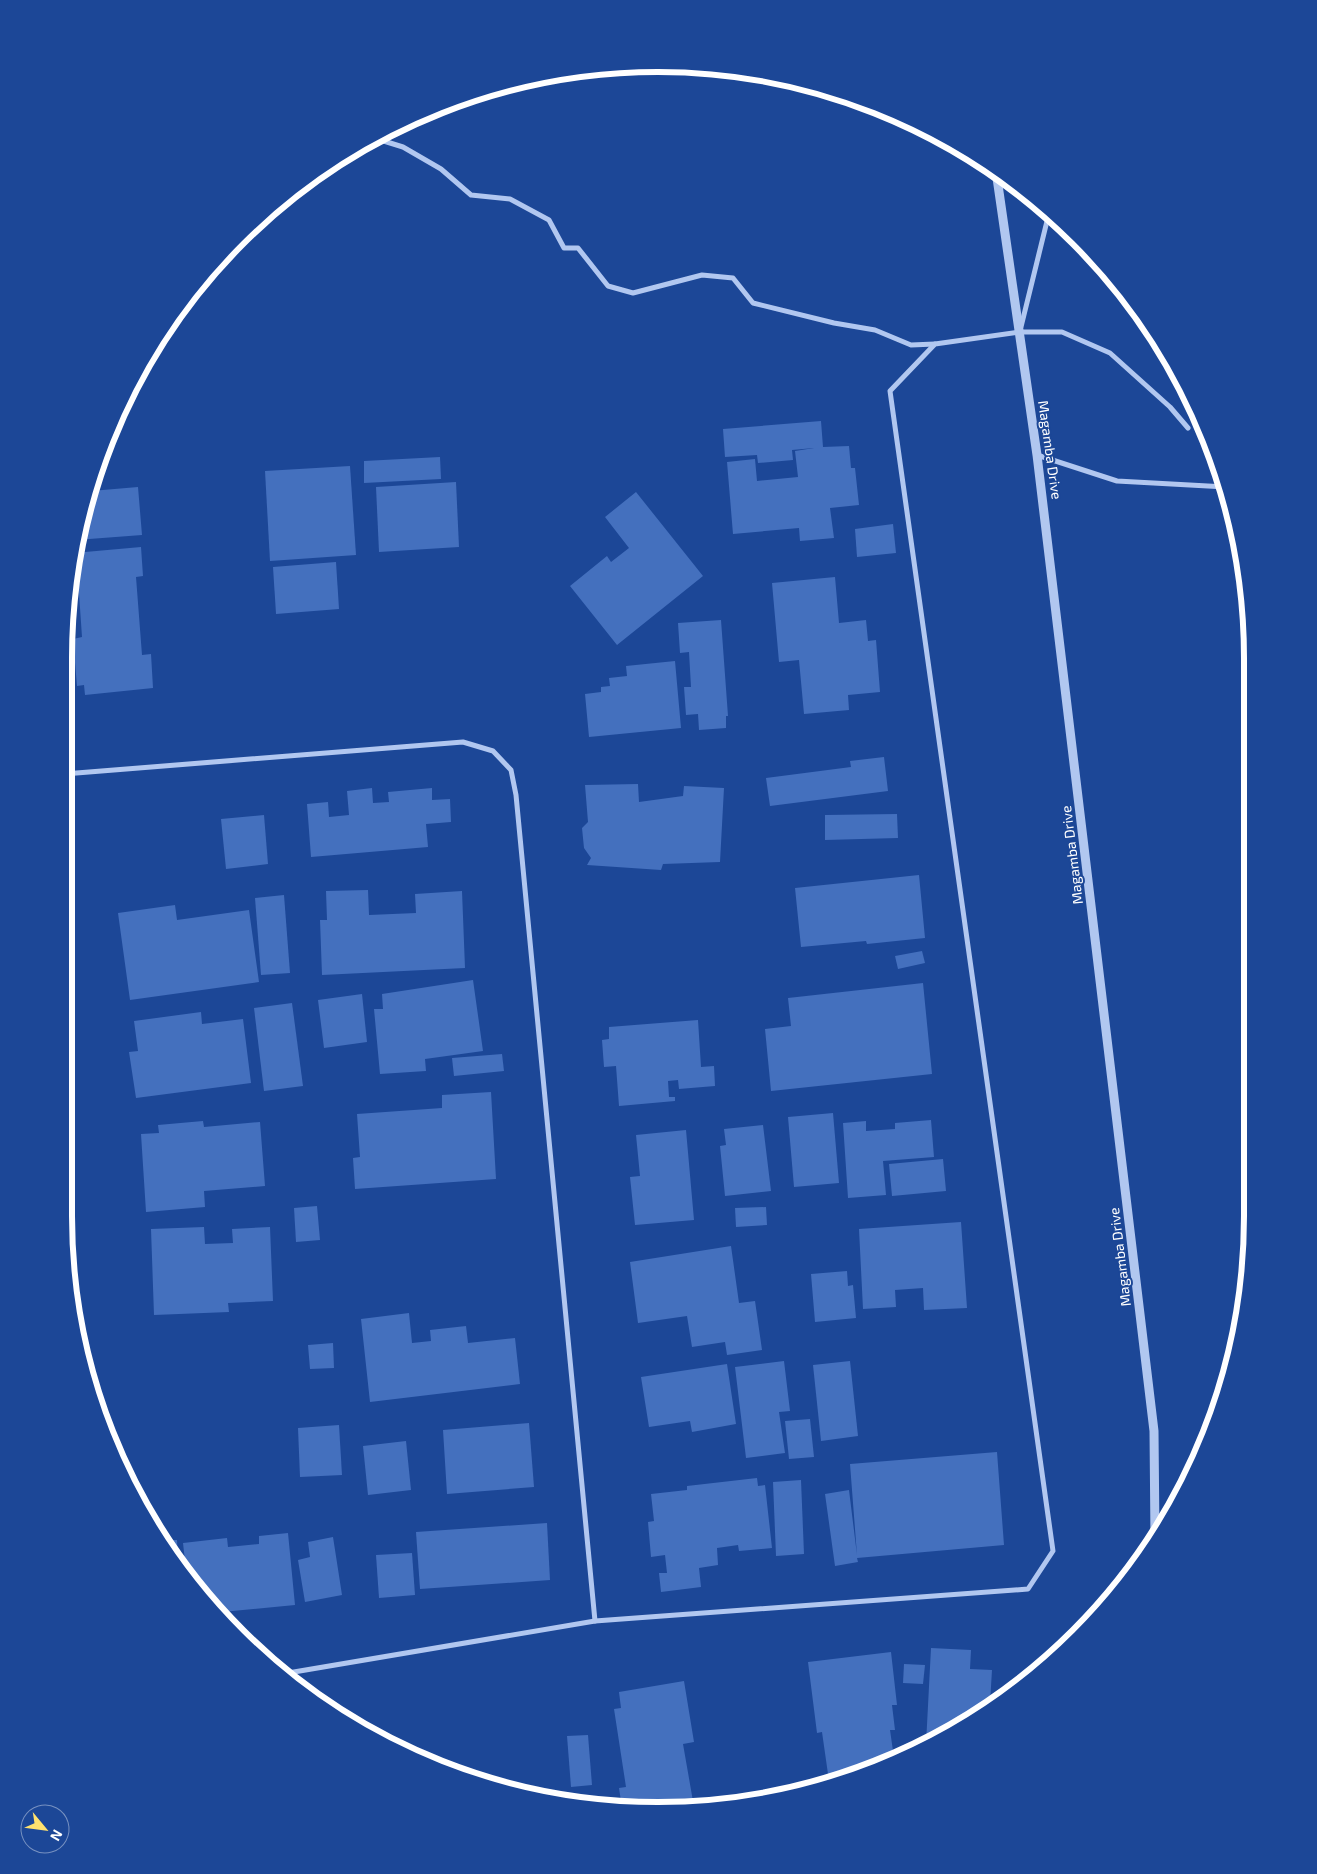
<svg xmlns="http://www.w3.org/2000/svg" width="1317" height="1874" viewBox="0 0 1317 1874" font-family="'Exo 2',sans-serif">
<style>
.building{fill:#4470be}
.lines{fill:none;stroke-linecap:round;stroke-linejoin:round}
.minor{stroke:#b1c7f0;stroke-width:5}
.tertiary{stroke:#b1c7f0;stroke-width:9}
.labels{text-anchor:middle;stroke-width:4;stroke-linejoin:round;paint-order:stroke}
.street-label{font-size:14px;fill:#fff;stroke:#1c4797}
.rim{fill:none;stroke:#fff;stroke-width:6}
</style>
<rect width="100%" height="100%" fill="#1c4797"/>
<!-- building -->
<g class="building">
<path d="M821 421 823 447 849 446 851 468H855L859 505 830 508 834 538 800 541 799 528 733 534 727 462 755 459 757 481 798 477 795 451 814 448 792 450 793 460 758 463 757 455 725 457 723 429Z"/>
<path d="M440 457 441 479 364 483V461Z"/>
<path d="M350 466 356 555 270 561 265 471Z"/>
<path d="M456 482 459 547 379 552 376 487Z"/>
<path d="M138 487 142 535 76 540 91 491Z"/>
<path d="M636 492 703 576 617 645 570 586 607 556 611 562 629 548 605 517Z"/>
<path d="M893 524 896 553 857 557 855 529Z"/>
<path d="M141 547 143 576 136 577 142 655 151 654 153 688 85 695 84 685 77 686 73 639 82 637 78 579 72 580 74 553Z"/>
<path d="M336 562 339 609 276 614 273 567Z"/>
<path d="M835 577 839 623 866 620 868 641 876 640 880 692 848 695 849 710 804 714 799 660 779 662 772 583Z"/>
<path d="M721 620 728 716H726V728L699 730 698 714 686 715 684 687H691L689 652 680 653 678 623Z"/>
<path d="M675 661 681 728 589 737 585 694 601 692V687L610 686 609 678 627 676 626 666Z"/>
<path d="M884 757 888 791 770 806 766 778 851 767 850 761Z"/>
<path d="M638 784 639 802 683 796 684 786 724 788 720 862 663 864 661 870 587 865 591 858 584 848 582 828 588 822 585 785Z"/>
<path d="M372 788 373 803 389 802 388 792 432 788V800L450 799 451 822 426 824 428 847 311 857 307 804 328 802 329 817 349 815 347 791Z"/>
<path d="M897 814 898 838 825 840V815Z"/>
<path d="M264 815 268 864 226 869 221 819Z"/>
<path d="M919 875 925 938 867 944 866 941 801 947 795 888Z"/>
<path d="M368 890 369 915 416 913 415 894 462 891 465 968 322 975 320 920H327L326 891Z"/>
<path d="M284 895 290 973 261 975 255 898Z"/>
<path d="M175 905 177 920 249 910 259 982 130 1000 118 913Z"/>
<path d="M922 951 925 963 898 969 895 956Z"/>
<path d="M473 980 483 1051 425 1059 426 1071 380 1074 374 1009H383L382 994Z"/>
<path d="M923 983 932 1074 771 1091 765 1029 791 1026 788 998Z"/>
<path d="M362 994 367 1042 324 1048 318 1000Z"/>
<path d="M292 1003 303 1086 264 1091 254 1008Z"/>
<path d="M201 1012 202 1024 243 1019 251 1083 136 1098 129 1052 138 1051 134 1021Z"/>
<path d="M698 1020 701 1067 714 1066 715 1086 679 1089 678 1080 668 1081 669 1097H675V1101L619 1106 616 1066 604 1067 602 1040 609 1039V1027Z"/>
<path d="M502 1054 504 1071 454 1076 452 1058Z"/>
<path d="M491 1092 496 1179 355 1189 353 1158 360 1157 357 1114 442 1108V1095Z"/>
<path d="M833 1113 839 1183 794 1187 788 1117Z"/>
<path d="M931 1120 934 1157 883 1161 886 1195 848 1198 843 1123 866 1121V1131L895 1129V1123Z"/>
<path d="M203 1121 204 1127 260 1122 265 1186 204 1191 205 1207 146 1212 141 1134 159 1133 158 1125Z"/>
<path d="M763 1125 771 1191 725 1196 720 1146 726 1145 724 1129Z"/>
<path d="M686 1130 694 1220 635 1225 630 1177 640 1176 636 1135Z"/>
<path d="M943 1159 946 1191 892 1196 889 1164Z"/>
<path d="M317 1206 320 1240 296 1242 294 1208Z"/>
<path d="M766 1207 767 1225 736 1227 735 1208Z"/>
<path d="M961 1222 967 1308 924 1310 923 1288 895 1290 896 1307 863 1309 859 1229Z"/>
<path d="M204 1227 205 1244 233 1243 232 1229 270 1227 273 1301 228 1303 229 1312 154 1315 151 1229Z"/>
<path d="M731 1246 739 1303 755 1301 762 1350 727 1355 725 1342 692 1347 687 1316 638 1323 630 1262Z"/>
<path d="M847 1271 848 1286 853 1285 856 1318 815 1322 811 1274Z"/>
<path d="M409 1313 412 1343 431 1341 430 1330 466 1326 468 1343 515 1338 520 1384 370 1402 361 1319Z"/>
<path d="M333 1343 334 1368 310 1369 308 1345Z"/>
<path d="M784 1361 790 1411 779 1412 785 1453 746 1458 735 1367Z"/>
<path d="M850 1361 858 1436 821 1441 813 1365Z"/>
<path d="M727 1364 736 1424 692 1432 690 1421 649 1427 641 1377Z"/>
<path d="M810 1419 814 1457 789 1459 785 1421Z"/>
<path d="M529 1423 534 1487 447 1494 443 1430Z"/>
<path d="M339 1425 342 1475 300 1477 298 1428Z"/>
<path d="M406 1441 411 1490 368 1495 363 1446Z"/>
<path d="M997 1452 1004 1545 857 1558 858 1562 835 1566 825 1494 849 1490 857 1555 850 1464Z"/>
<path d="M757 1478 758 1486 765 1485 772 1548 739 1551 738 1545 717 1548 718 1565 699 1568 701 1587 661 1592 659 1573H667L665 1555 651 1557 648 1522 654 1521 651 1494 687 1490V1486Z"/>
<path d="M801 1480 804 1554 776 1556 773 1482Z"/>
<path d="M547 1523 550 1580 420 1589 416 1532Z"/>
<path d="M288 1533 295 1605 222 1612 186 1570 183 1543 227 1538 228 1547 259 1544V1536Z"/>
<path d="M333 1537 342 1595 305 1602 298 1560 310 1557 308 1542Z"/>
<path d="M161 1540H177L178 1561 164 1546Z"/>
<path d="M412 1553 415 1595 379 1598 376 1555Z"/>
<path d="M931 1648 971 1650 970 1669 992 1670 990 1703 929 1744H926Z"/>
<path d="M891 1652 897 1705H892L895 1730H890L894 1758 857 1771 828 1774 822 1732 817 1733 808 1662Z"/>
<path d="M904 1664 925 1665 923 1684 903 1683Z"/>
<path d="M684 1681 694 1742 683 1744 694 1807 659 1810 622 1808 619 1788 626 1787 614 1709 621 1708 619 1692Z"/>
<path d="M588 1735 592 1785 571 1787 567 1736Z"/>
<path d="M835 1777V1778L819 1784 818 1779Z"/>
<path d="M784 1795 774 1799 716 1805V1801Z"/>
</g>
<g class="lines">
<!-- minor -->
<g class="minor">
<path d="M374 138 403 147 441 169 471 195 510 199 549 220 564 248H578L608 286 633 293 702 275 733 278 753 303 834 323 875 330 911 345 935 344"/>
<path d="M1021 327 1049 213"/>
<path d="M1037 455 1117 481 1226 487"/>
<path d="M64 774 463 742 493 751 511 770 516 795 595 1621"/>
<path d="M282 1674 595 1621 1028 1589 1053 1551 890 391 935 344 1020 332H1062L1110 353 1170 407 1188 428"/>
</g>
<!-- tertiary -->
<path class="tertiary" d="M996 171 1037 455 1154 1431 1155 1538"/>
</g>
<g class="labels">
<!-- street labels -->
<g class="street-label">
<text transform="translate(1050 450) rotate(82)" y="5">Magamba Drive</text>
<text transform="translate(1072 855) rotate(-97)" y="5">Magamba Drive</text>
<text transform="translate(1120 1257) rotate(-97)" y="5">Magamba Drive</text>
</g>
</g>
<!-- crop -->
<path d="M0 0H1317V1874H0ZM658 72H658A586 586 0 0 1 1244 658V1216A586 586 0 0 1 658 1802H658A586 586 0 0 1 72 1216V658A586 586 0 0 1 658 72Z" fill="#1c4797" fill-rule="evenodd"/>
<path class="rim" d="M658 72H658A586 586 0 0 1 1244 658V1216A586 586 0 0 1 658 1802H658A586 586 0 0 1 72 1216V658A586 586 0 0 1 658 72Z"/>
<!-- north arrow -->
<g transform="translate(45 1829) rotate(119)"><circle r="24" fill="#1c4797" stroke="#7791c1"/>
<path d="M0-4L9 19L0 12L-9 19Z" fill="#ffe26f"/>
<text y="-8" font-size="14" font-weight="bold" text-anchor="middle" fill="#ffffff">N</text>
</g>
</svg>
